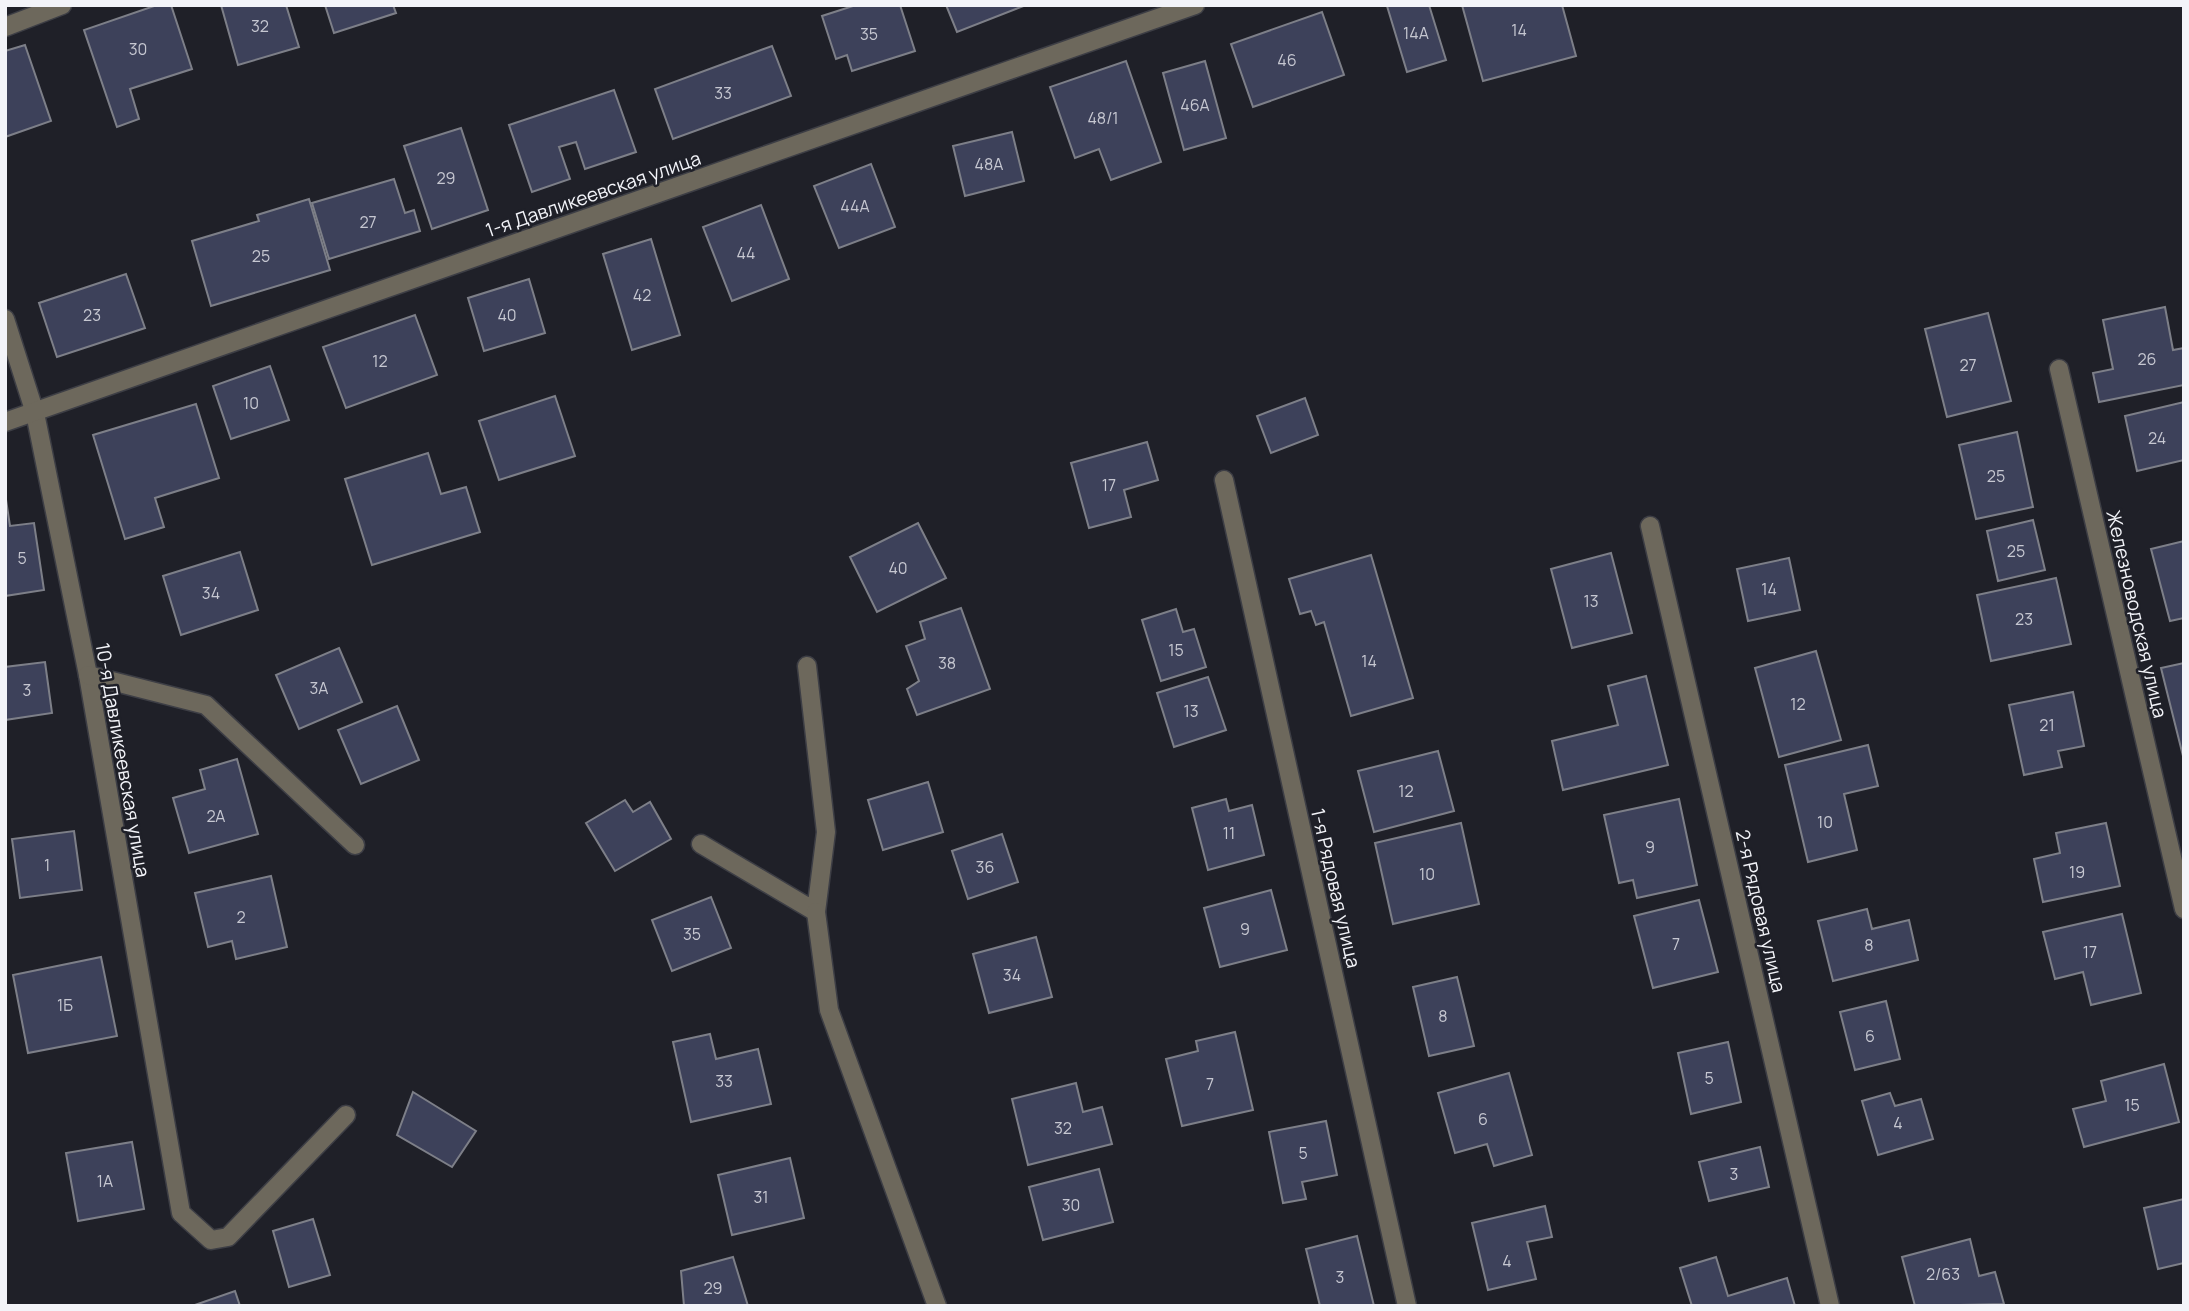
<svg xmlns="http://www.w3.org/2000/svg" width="2189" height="1311" viewBox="0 0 2189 1311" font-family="Manrope,sans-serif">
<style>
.building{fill:#3d415a;stroke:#7d7f88;stroke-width:2}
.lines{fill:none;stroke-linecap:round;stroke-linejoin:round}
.minor-casing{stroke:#3d3e45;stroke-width:21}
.minor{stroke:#6d685c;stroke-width:18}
.labels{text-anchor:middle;stroke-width:5;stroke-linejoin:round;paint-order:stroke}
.number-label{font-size:16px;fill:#c6c7d1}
.street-label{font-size:19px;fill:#f3f4f9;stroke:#1f2028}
</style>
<rect width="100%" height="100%" fill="#1f2028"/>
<!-- building -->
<g class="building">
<path d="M157 5H171L192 69 130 89 139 119 117 127 84 30Z"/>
<path d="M221 5H286L299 47 238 65Z"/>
<path d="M325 5H393L396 13 334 33Z"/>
<path d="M856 5H900L915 51 852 71 847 55 836 59 822 16Z"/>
<path d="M946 5H1026L957 32Z"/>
<path d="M1429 5 1446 60 1407 72 1387 6Z"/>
<path d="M1462 5H1562L1576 56 1483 81Z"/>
<path d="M1322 12 1344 75 1253 107 1231 44Z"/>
<path d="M25 45 51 121 5 137V51Z"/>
<path d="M772 46 791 96 673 139 655 89Z"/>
<path d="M1126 61 1161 162 1111 180 1099 149 1075 158 1050 87Z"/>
<path d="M1205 61 1226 138 1184 150 1163 73Z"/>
<path d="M614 90 636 152 585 169 576 142 559 147 570 179 532 192 509 125Z"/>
<path d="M461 128 488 210 432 229 404 146Z"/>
<path d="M1012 132 1024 181 965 196 953 146Z"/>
<path d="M871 164 895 227 839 248 814 186Z"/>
<path d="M394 179 405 213 414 210 420 231 329 259 312 203Z"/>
<path d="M309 199 330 270 211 306 192 241 259 221 257 215Z"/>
<path d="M761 205 789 279 732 301 703 227Z"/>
<path d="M651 239 680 335 632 350 603 254Z"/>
<path d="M126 274 145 328 57 357 39 303Z"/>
<path d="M529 279 545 333 484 351 468 298Z"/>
<path d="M2165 307 2173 350 2184 348V385L2099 402 2093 373 2113 369 2103 320Z"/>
<path d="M1988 313 2011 401 1947 417 1925 329Z"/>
<path d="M415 315 437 375 346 408 323 347Z"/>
<path d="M270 366 289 420 231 439 213 386Z"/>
<path d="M555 396 575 456 499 480 479 421Z"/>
<path d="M1305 398 1318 435 1271 453 1257 416Z"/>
<path d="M2184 402V460L2137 471 2125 416Z"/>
<path d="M196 404 219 478 155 498 164 527 125 539 93 435Z"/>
<path d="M2017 432 2033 507 1976 519 1959 445Z"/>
<path d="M1147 442 1158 480 1124 490 1131 517 1089 528 1071 463Z"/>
<path d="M428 453 441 494 466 487 480 532 372 565 345 479Z"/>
<path d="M5 493 10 526 34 523 44 590 5 596Z"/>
<path d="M2033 520 2045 570 1998 581 1987 531Z"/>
<path d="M918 523 946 578 877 612 850 557Z"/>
<path d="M2184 541V618L2170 621 2151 549Z"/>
<path d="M240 552 258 610 181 635 163 576Z"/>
<path d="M1611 553 1632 633 1572 648 1551 569Z"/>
<path d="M1371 555 1413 698 1351 716 1324 622 1316 625 1311 611 1300 614 1289 579Z"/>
<path d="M1789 558 1800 610 1748 621 1737 569Z"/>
<path d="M2056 578 2071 644 1991 661 1977 595Z"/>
<path d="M961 608 990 689 917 715 907 689 919 681 906 646 925 639 920 622Z"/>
<path d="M1176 609 1183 632 1194 629 1206 667 1161 681 1142 620Z"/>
<path d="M339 648 362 702 299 729 276 675Z"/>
<path d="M1816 651 1841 740 1779 757 1755 668Z"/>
<path d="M45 662 52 713 5 720V667Z"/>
<path d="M2184 663V760L2161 668Z"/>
<path d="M1646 676 1668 765 1563 790 1552 741 1618 725 1608 686Z"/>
<path d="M1208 677 1226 730 1174 747 1157 693Z"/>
<path d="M2073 692 2084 746 2058 751 2062 767 2024 775 2009 705Z"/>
<path d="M397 706 419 760 361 784 338 730Z"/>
<path d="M1868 745 1878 786 1844 794 1857 850 1808 862 1785 765Z"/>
<path d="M1438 751 1454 811 1374 832 1358 771Z"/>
<path d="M237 759 258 834 189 853 173 798 205 789 200 770Z"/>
<path d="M928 782 943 832 883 850 868 800Z"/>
<path d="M1226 799 1229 811 1252 805 1264 855 1208 870 1192 808Z"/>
<path d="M1679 799 1697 885 1637 898 1633 880 1619 883 1604 815Z"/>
<path d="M625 800 633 812 650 802 671 839 615 871 586 823Z"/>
<path d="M1461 823 1479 904 1393 924 1375 843Z"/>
<path d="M2106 823 2120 886 2043 902 2034 859 2060 853 2056 833Z"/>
<path d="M74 831 82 890 20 898 12 839Z"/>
<path d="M1002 834 1018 882 968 899 952 851Z"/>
<path d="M271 876 287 947 236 959 232 941 208 947 195 893Z"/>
<path d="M1271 890 1287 950 1220 967 1204 908Z"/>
<path d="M711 897 731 948 672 971 652 920Z"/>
<path d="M1699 900 1718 972 1653 988 1634 916Z"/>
<path d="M1867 909 1872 929 1909 920 1918 960 1833 981 1818 921Z"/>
<path d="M2122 914 2141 993 2091 1005 2083 972 2055 979 2043 932Z"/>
<path d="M1036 937 1052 997 989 1013 973 954Z"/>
<path d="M101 957 117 1036 28 1053 13 975Z"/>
<path d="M1457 977 1474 1046 1429 1056 1413 987Z"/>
<path d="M1886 1001 1900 1059 1855 1070 1840 1012Z"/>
<path d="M1235 1032 1253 1110 1182 1126 1166 1059 1198 1051 1196 1041Z"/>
<path d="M710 1034 716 1059 758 1049 771 1104 691 1122 673 1042Z"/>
<path d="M1728 1042 1741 1102 1691 1114 1678 1053Z"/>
<path d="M2164 1064 2179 1122 2084 1147 2073 1109 2106 1101 2101 1081Z"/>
<path d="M1509 1073 1532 1155 1494 1166 1487 1144 1455 1153 1438 1093Z"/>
<path d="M1076 1083 1083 1112 1102 1107 1112 1144 1028 1165 1012 1099Z"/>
<path d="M413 1092 476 1131 452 1167 397 1135Z"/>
<path d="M1890 1093 1895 1106 1921 1099 1933 1139 1878 1155 1862 1101Z"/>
<path d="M1326 1121 1337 1175 1302 1182 1306 1199 1283 1203 1269 1132Z"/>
<path d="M132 1142 144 1209 78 1221 66 1153Z"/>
<path d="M1760 1147 1769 1187 1709 1201 1699 1162Z"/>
<path d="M790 1158 804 1218 732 1235 718 1175Z"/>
<path d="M1099 1169 1113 1222 1043 1240 1029 1187Z"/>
<path d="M2184 1199V1263L2158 1269 2144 1208Z"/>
<path d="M1545 1206 1552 1237 1527 1242 1536 1279 1488 1290 1472 1223Z"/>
<path d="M313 1219 330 1275 289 1287 273 1231Z"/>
<path d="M1357 1236 1374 1306H1320L1306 1249Z"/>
<path d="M1970 1239 1979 1276 1995 1272 2004 1304 1915 1306 1902 1257Z"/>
<path d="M733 1257 748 1306H684L681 1271Z"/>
<path d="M1716 1257 1728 1296 1787 1278 1795 1306H1692L1680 1268Z"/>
<path d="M235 1291 240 1306H192Z"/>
</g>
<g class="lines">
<!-- minor casing -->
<g class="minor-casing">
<g id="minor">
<path d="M5 27 62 5"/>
<path d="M5 319 35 413 88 675 181 1213 211 1240 228 1237 346 1115"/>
<path d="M2059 369 2184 909"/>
<path d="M5 422 1195 5"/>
<path d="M1224 480 1407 1306"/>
<path d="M1650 526 1830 1306"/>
<path d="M88 675 206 705 355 845"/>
<path d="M701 844 816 912 826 832 807 666"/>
<path d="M816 912 829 1010 937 1306"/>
</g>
</g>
<!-- minor -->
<use href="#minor" class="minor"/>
</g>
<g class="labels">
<!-- number labels -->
<g class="number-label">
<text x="260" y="32">32</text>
<text x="1519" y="36">14</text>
<text x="1416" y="39">14А</text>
<text x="869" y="40">35</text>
<text x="138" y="55">30</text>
<text x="1287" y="66">46</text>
<text x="723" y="99">33</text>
<text x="1195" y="111">46А</text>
<text x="1103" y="124">48/1</text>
<text x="989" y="170">48А</text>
<text x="446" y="184">29</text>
<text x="855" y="212">44А</text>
<text x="368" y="228">27</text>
<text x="746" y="259">44</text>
<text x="261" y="262">25</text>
<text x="642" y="301">42</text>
<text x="92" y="321">23</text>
<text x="507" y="321">40</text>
<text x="2147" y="365">26</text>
<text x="380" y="367">12</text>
<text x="1968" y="371">27</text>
<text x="251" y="409">10</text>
<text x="2157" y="444">24</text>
<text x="1996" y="482">25</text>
<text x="1109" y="491">17</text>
<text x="2016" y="557">25</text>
<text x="22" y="564">5</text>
<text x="898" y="574">40</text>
<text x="1769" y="595">14</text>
<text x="211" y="599">34</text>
<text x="1591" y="607">13</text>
<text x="2024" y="625">23</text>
<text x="1176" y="656">15</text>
<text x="1369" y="667">14</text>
<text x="947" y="669">38</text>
<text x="319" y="694">3А</text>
<text x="27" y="696">3</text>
<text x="1798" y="710">12</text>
<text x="1191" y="717">13</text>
<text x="2047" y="731">21</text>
<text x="1406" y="797">12</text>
<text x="216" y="822">2А</text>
<text x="1825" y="828">10</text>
<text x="1229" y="839">11</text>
<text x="1650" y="853">9</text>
<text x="47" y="871">1</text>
<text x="985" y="873">36</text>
<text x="2077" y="878">19</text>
<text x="1427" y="880">10</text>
<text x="241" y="923">2</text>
<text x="1245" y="935">9</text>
<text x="692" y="940">35</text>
<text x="1676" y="950">7</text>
<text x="1869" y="951">8</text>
<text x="2090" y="958">17</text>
<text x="1012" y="981">34</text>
<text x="65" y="1011">1Б</text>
<text x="1443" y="1022">8</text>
<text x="1870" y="1042">6</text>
<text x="1709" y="1084">5</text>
<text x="724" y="1087">33</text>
<text x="1210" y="1090">7</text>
<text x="2132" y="1111">15</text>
<text x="1483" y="1125">6</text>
<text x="1898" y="1129">4</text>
<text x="1063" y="1134">32</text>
<text x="1303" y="1159">5</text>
<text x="1734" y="1180">3</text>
<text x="105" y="1187">1А</text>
<text x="761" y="1203">31</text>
<text x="1071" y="1211">30</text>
<text x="1507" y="1267">4</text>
<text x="1943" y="1280">2/63</text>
<text x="1340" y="1283">3</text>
<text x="713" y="1294">29</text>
</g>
<!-- street labels -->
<g class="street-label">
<text transform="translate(593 194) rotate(-19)" y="7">1-я Давликеевская улица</text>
<text transform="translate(2137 614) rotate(77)" y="7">Железноводская улица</text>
<text transform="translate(123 760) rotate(80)" y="7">10-я Давликеевская улица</text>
<text transform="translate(1336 888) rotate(77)" y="7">1-я Рядовая улица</text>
<text transform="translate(1761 911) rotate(77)" y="7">2-я Рядовая улица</text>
</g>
</g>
<!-- border -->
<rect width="2189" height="1311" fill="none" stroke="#f3f4f9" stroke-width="14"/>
</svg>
